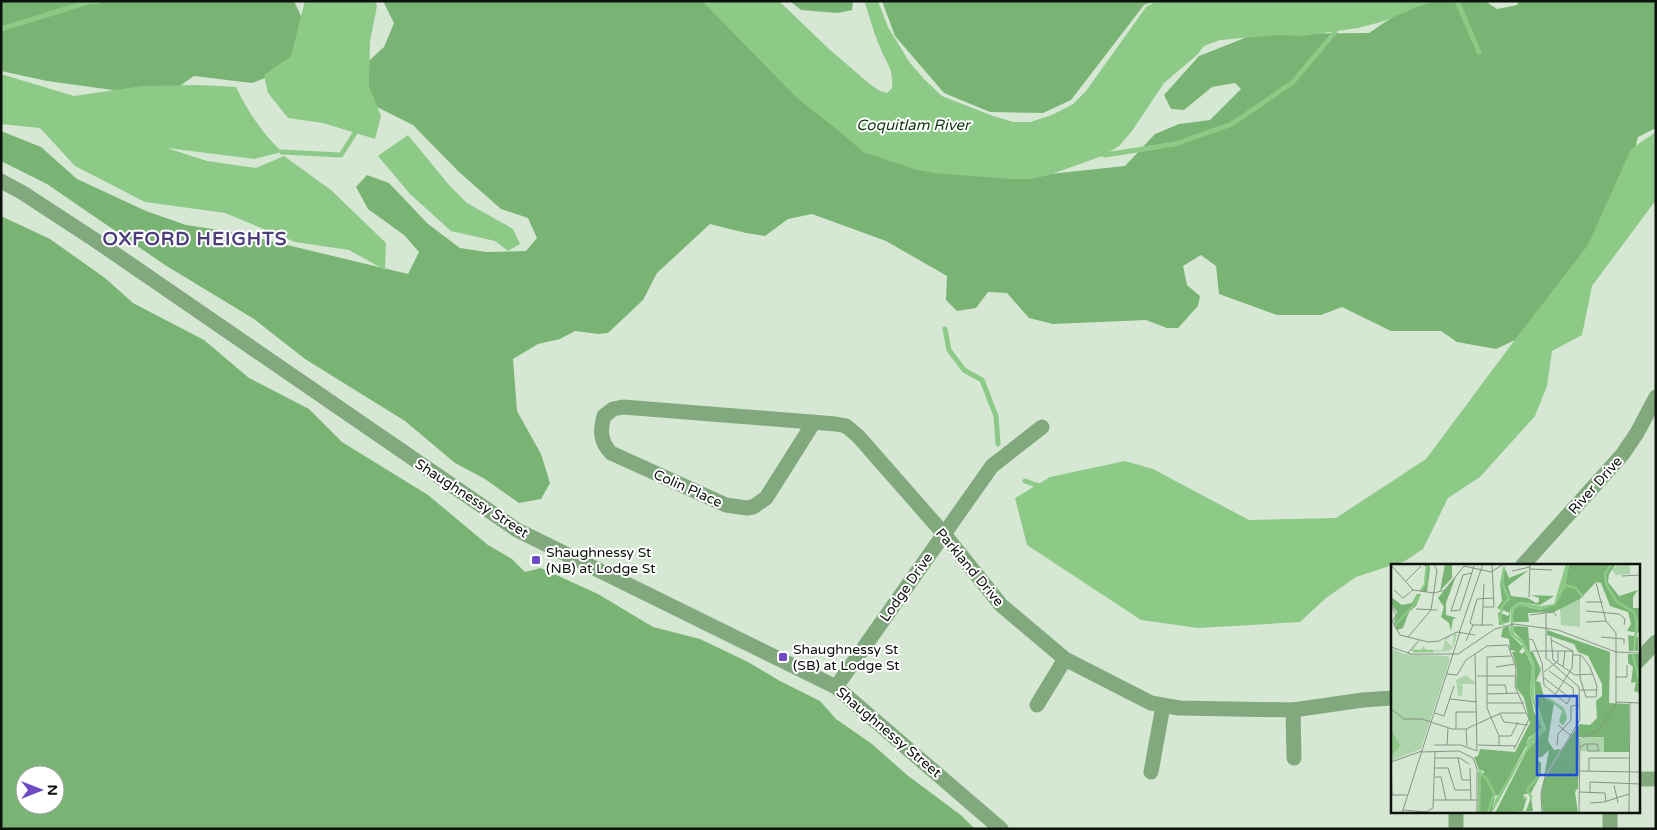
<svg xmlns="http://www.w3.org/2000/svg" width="1657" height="830" viewBox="0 0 1657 830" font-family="'Varela Round',sans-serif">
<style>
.forest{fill:#79b474;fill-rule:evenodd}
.water{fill:#8dca88}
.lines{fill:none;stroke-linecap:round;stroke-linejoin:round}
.stream{stroke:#8dca88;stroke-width:5}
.minor{stroke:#81a97d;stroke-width:15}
.poi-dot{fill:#6e4ac3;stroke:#fff;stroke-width:2}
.labels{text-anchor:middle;stroke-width:4;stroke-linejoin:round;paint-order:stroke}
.street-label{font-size:14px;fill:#0d130c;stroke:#fff}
.poi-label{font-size:14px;fill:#0d130c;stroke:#fff;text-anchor:start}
.water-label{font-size:15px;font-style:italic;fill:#0d370c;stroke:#fff}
.district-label{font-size:19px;font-weight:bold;letter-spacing:1px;fill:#4d3e7b;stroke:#fff}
.inset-river{fill:none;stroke:#8dca88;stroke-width:2.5}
.inset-road{fill:none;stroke:#869384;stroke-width:1}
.view{fill:#1d4ed8;fill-opacity:0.15;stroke:#1d4ed8;stroke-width:2.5}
.inset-edge{fill:none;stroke:#0d130c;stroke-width:2.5}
</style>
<rect width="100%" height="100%" fill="#d6e8d4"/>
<!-- forest -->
<g class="forest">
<path d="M1 1H294L307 29 298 65 252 83 194 76 164 97 47 81 1 71Z"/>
<path d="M383 1H715L1031 176 1125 166 1155 134 1179 124 1210 120 1241 89 1235 83 1212 87 1184 110 1171 109 1164 95 1199 56 1255 34 1369 33 1416 1H1485L1497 9 1517 5 1519 1H1656V128L1638 137 1627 179 1608 216 1534 331 1496 349 1457 342 1441 331H1391L1342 307 1321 315H1277L1219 294 1216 266 1201 255 1183 266 1187 285 1200 296 1198 306 1178 328H1167L1146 320 1053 324 1029 318 1007 293 988 292 976 308 957 311 946 300 947 276 886 241 812 214 788 219 765 236 746 233 710 224 657 273 643 300 608 333 598 334 575 331 560 339 538 344 513 359 517 411 541 454 550 483 541 499 519 503 485 479 455 463 405 421 305 359 254 319 165 265 47 184 1 161V131L41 147 77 179 146 211 186 225 233 232 408 274 419 252 404 235 368 209 356 187 367 175 389 183 428 224 460 248 486 252 526 251 537 238 528 218 501 209 458 171 413 125 365 101 361 68 384 47 394 23Z"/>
<path d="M790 1H853L852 10 838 13 801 10Z"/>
<path d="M882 1H1156L1144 5 1071 100 1043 113 990 112 944 93 895 36Z"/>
<path d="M1 216 50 239 105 278 133 303 204 340 249 378 309 409 342 442 428 495 488 545 512 559 525 572 541 568 598 594 653 627 700 639 748 662 780 681 820 701 836 719 872 744 907 775 962 816 975 829H1ZM25 775H55V805H25Z"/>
</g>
<!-- water -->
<g class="water">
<path d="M305 1H375L377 6 370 42 369 86 381 116 375 139 323 123 288 118 268 93 264 75 291 56Z"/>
<path d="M702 1H779L829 49 871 85 880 91 887 93 892 88C894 69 886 63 880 47 873 32 870 16 864 1H878L888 27 910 63 924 79 942 96 993 116 1013 122H1030L1052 115 1073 104 1086 91 1146 7 1156 1H1438L1425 4 1381 22 1358 28 1302 36 1279 35 1220 40 1204 46 1197 55 1164 83 1132 131 1119 146 1105 155 1049 175 1031 179H1010L934 173 914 169 863 152 844 135 798 99Z"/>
<path d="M1 74 74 96 143 86 200 85 236 87C248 112 262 133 282 152L254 159 167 148 207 161 256 168 284 156 331 190 386 243 385 270 349 250 295 242 225 213 145 202 75 166 40 128 1 124Z"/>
<path d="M1656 132V200L1592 286 1582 335 1552 351 1547 386 1535 416 1480 477 1448 498 1423 549 1405 561 1356 577 1326 598 1300 622 1198 628 1141 620 1027 545 1015 498 1050 477 1125 461 1153 469 1249 520 1336 518 1426 459 1517 337 1588 245 1631 149Z"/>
<path d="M408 135 449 185 467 203 513 229 520 244 508 251 495 241 451 231 410 194 378 156Z"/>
</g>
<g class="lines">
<!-- stream -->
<g class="stream">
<path d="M1457 1 1479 52"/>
<path d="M1 29 88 2 99 1"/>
<path d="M282 152 341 155 355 133"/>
<path d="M1099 153 1105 155 1175 144 1232 124 1293 82 1335 32V25"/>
<path d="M945 329 949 350 964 370 982 380 996 416 998 444"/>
<path d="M1025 481 1042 487"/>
</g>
<!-- minor -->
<g class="minor">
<path d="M1 181 23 193 95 240 517 530 836 687 1001 829"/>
<path d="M814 422 766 498 753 507 747 508 726 505 611 453C600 441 600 431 604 416L613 409 623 407 836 424 846 426 858 436 944 534 1001 605 1065 659 1151 703 1179 708 1293 710 1363 700 1392 698"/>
<path d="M1523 565 1622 455 1637 433 1656 397"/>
<path d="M1638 661 1656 642"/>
<path d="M836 687 992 466 1042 427"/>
<path d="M1037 705 1065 659"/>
<path d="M1293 710 1294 758"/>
<path d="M1151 772 1163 706"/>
<path d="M1638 779H1656"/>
<path d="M1456 829V811"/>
<path d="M1610 829V811"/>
</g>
</g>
<!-- markers -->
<g class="poi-dot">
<rect x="531" y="555" width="10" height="10" rx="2.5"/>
<rect x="778" y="652" width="10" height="10" rx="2.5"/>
</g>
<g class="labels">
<!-- street labels -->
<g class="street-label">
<text transform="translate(1595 485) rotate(-48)" y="5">River Drive</text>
<text transform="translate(688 488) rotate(24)" y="5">Colin Place</text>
<text transform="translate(472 498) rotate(33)" y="5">Shaughnessy Street</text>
<text transform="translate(970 567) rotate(50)" y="5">Parkland Drive</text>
<text transform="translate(906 587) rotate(-55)" y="5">Lodge Drive</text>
<text transform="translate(889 732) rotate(40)" y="5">Shaughnessy Street</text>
</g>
<!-- poi labels -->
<g class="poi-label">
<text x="546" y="557">Shaughnessy St<tspan x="546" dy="16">(NB) at Lodge St</tspan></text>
<text x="793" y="654">Shaughnessy St<tspan x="793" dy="16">(SB) at Lodge St</tspan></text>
</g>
<!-- water labels -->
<g class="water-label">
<text x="913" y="130">Coquitlam River</text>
</g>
<!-- district labels -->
<g class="district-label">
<text x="195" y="245">OXFORD HEIGHTS</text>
</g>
</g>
<!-- overview -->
<g transform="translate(1391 564)">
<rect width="249" height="249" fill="#d6e8d4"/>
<path d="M227 0H239V10L225 11 221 6ZM189 35V63L170 61 169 44ZM63 69 66 70 62 83 58 87 38 88 19 87 29 77 23 85 26 87H31L32 86 30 85 32 82 36 87 52 86 54 75 62 70 55 76 61 83ZM0 84 13 90 56 92 59 95 30 185 0 197ZM75 111 86 120H67L72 121 71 132H67L65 116ZM194 173H213V188L189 187 190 177Z" fill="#aed4ab"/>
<path d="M32 0H38L39 4 36 28 28 27 33 21 35 3ZM54 0H61V14L49 27ZM178 0H225L218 10 217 18 228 32 247 26 242 33V44H249V69L236 67 240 60 237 48 219 42 210 19 205 18 189 35 163 48 137 49 138 58H121L123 45 129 41 149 46 164 40 174 23ZM113 2 118 14 138 6 117 22 120 32 137 34 145 39 148 38V34L140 31 163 32 149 41 128 38 120 44 118 58 108 61 107 48 117 52 119 49 106 44 111 37 109 19ZM65 12 55 39V51L66 54 62 55 60 67 58 59 50 53 53 43 47 34ZM26 30H30L25 42 18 48 12 64 6 66 3 59 6 48 0 40V33L11 41 21 39ZM118 62 119 70 132 83 128 88 131 90 134 87 141 102 139 127 143 148 152 164 137 174 136 180 147 170 134 184 108 232 104 231 101 249H87V209L89 207 92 210 93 207 88 206 83 193 87 192 89 185 124 188 139 159 133 134 125 123 126 105 121 88 126 87 119 86 118 75 110 73 112 64ZM123 62 137 63 139 88H142L150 106 145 117 149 118 153 133 163 139 157 177 163 186 170 185 153 213 158 186 151 193 144 194 150 199V210L140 229 131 231 134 232 132 235 136 233 132 247H135L140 233 142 247 104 249 135 188 155 165 144 135 143 99 132 77 123 68ZM156 66 219 88 218 139 238 140V188H213V173H188L187 224 184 228 187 249H152L150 233 153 216 180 172 189 160 199 161 206 154 205 137 211 132V120L197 92 187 88 183 80 156 71ZM237 71 247 73V87H238ZM237 90H249V129L243 127 245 118 240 119 242 103 237 99Z" fill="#79b474"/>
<path d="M175 0 178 3 174 23 165 41 149 46 129 41 122 47 123 70 132 77 144 102 143 134 155 166 134 189 101 249 104 236 136 183 135 177 152 162 146 154 139 127 141 101 130 79 119 70 120 44 128 38 150 42 163 40ZM152 130 173 144 176 154 172 162 168 157 171 147ZM0 165 9 182 0 192Z" fill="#8dca88"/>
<path class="inset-river" d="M191 0H207M220 0 214 10 215 20 226 38 243 48 246 58 243 87M173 21 185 24 192 33M30 27 34 20 36 0M167 33 176 0M4 61 23 41 28 31M112 61 109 56 111 42 118 35 111 19 113 3M22 87H42M242 91 249 119M89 209 95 214 103 229 97 249M141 234 136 226 148 211 146 202M88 249 89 205"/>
<path class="inset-road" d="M0 1 22 26 43 29 54 26 73 2 100 8 113 0M139 5 161 6M121 7 139 3M81 9 72 11 60 47 69 46 83 2M231 12 249 11M14 18 30 2M3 26 12 34 22 26M138 33 139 0M195 38H212M0 41 5 51 0 60M92 43H103L101 0M25 45 46 46M195 47 228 50 234 55 233 61M139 51 163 48 165 52M195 58 215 57M2 59 9 71 37 78 48 77 66 68 84 71M82 61 79 59 86 35 103 34M82 61H102M91 62 93 20M68 69 92 0M17 73 40 46 46 7 43 0M160 73 162 96 184 111 201 110M210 73 233 75V80M138 75 142 76 151 99 153 121 176 140 179 134M160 76 182 87 181 104 164 131M75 77 82 61M0 83 20 90H67L104 65 123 60 167 66 225 88 249 89M140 87H182M17 89 28 76M182 91H189L191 92 199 103 206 122 205 133H195L189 114V91M105 103 124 100M172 103 174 87M158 107 182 124 183 134M153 108 167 97V87M56 110 66 111 75 96 96 82 117 81 125 104 124 122 138 155 123 185M86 112H124M225 113H236V101M153 114 179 134M96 121H114L116 130M189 126H206M96 130 127 129M59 135 86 138M225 138 248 139M96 139H133M0 145 13 155H31L61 165H75L110 149H136M44 149 53 152 63 122M109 150 113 158 137 161M167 161 179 171M65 165V148H86M75 165 76 182M108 172H120L127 158M43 181H70L86 187 84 90M56 181 57 164M87 181 125 182M108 181V172L96 144V93L120 92M166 181 167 170 180 156V142L188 141M189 183 194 180H206L208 187H197L196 180M30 188 68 187 82 194 86 205V249M44 194H69L78 200M67 194 71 216H80M0 198 1 231M0 198 31 187M44 204H57L64 226H80M79 204 80 236M188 207 249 208M198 207V194H238M44 213H50L55 236M223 221 227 239M188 228 214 229 215 238M199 228V218L249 220M0 231H16M43 236H86M199 239 213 238 238 230M12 246 35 248 42 244 44 188M11 249 69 68M151 249 150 229 154 213 189 156 188 123 155 94V50M188 249 189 175 208 166 225 140V69L215 57 205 19M238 249 239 138"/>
<path class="view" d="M146 132H186V211H146Z"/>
<rect width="249" height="249" class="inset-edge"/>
</g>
<!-- border -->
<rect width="1657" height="830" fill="none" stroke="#0d130c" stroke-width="5"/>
<!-- north arrow -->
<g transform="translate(40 790) rotate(90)"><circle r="24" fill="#ffffff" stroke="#9ea19e"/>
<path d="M0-4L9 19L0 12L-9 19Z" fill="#6e4ac3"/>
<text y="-8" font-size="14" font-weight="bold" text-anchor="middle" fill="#0d130c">N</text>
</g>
</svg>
